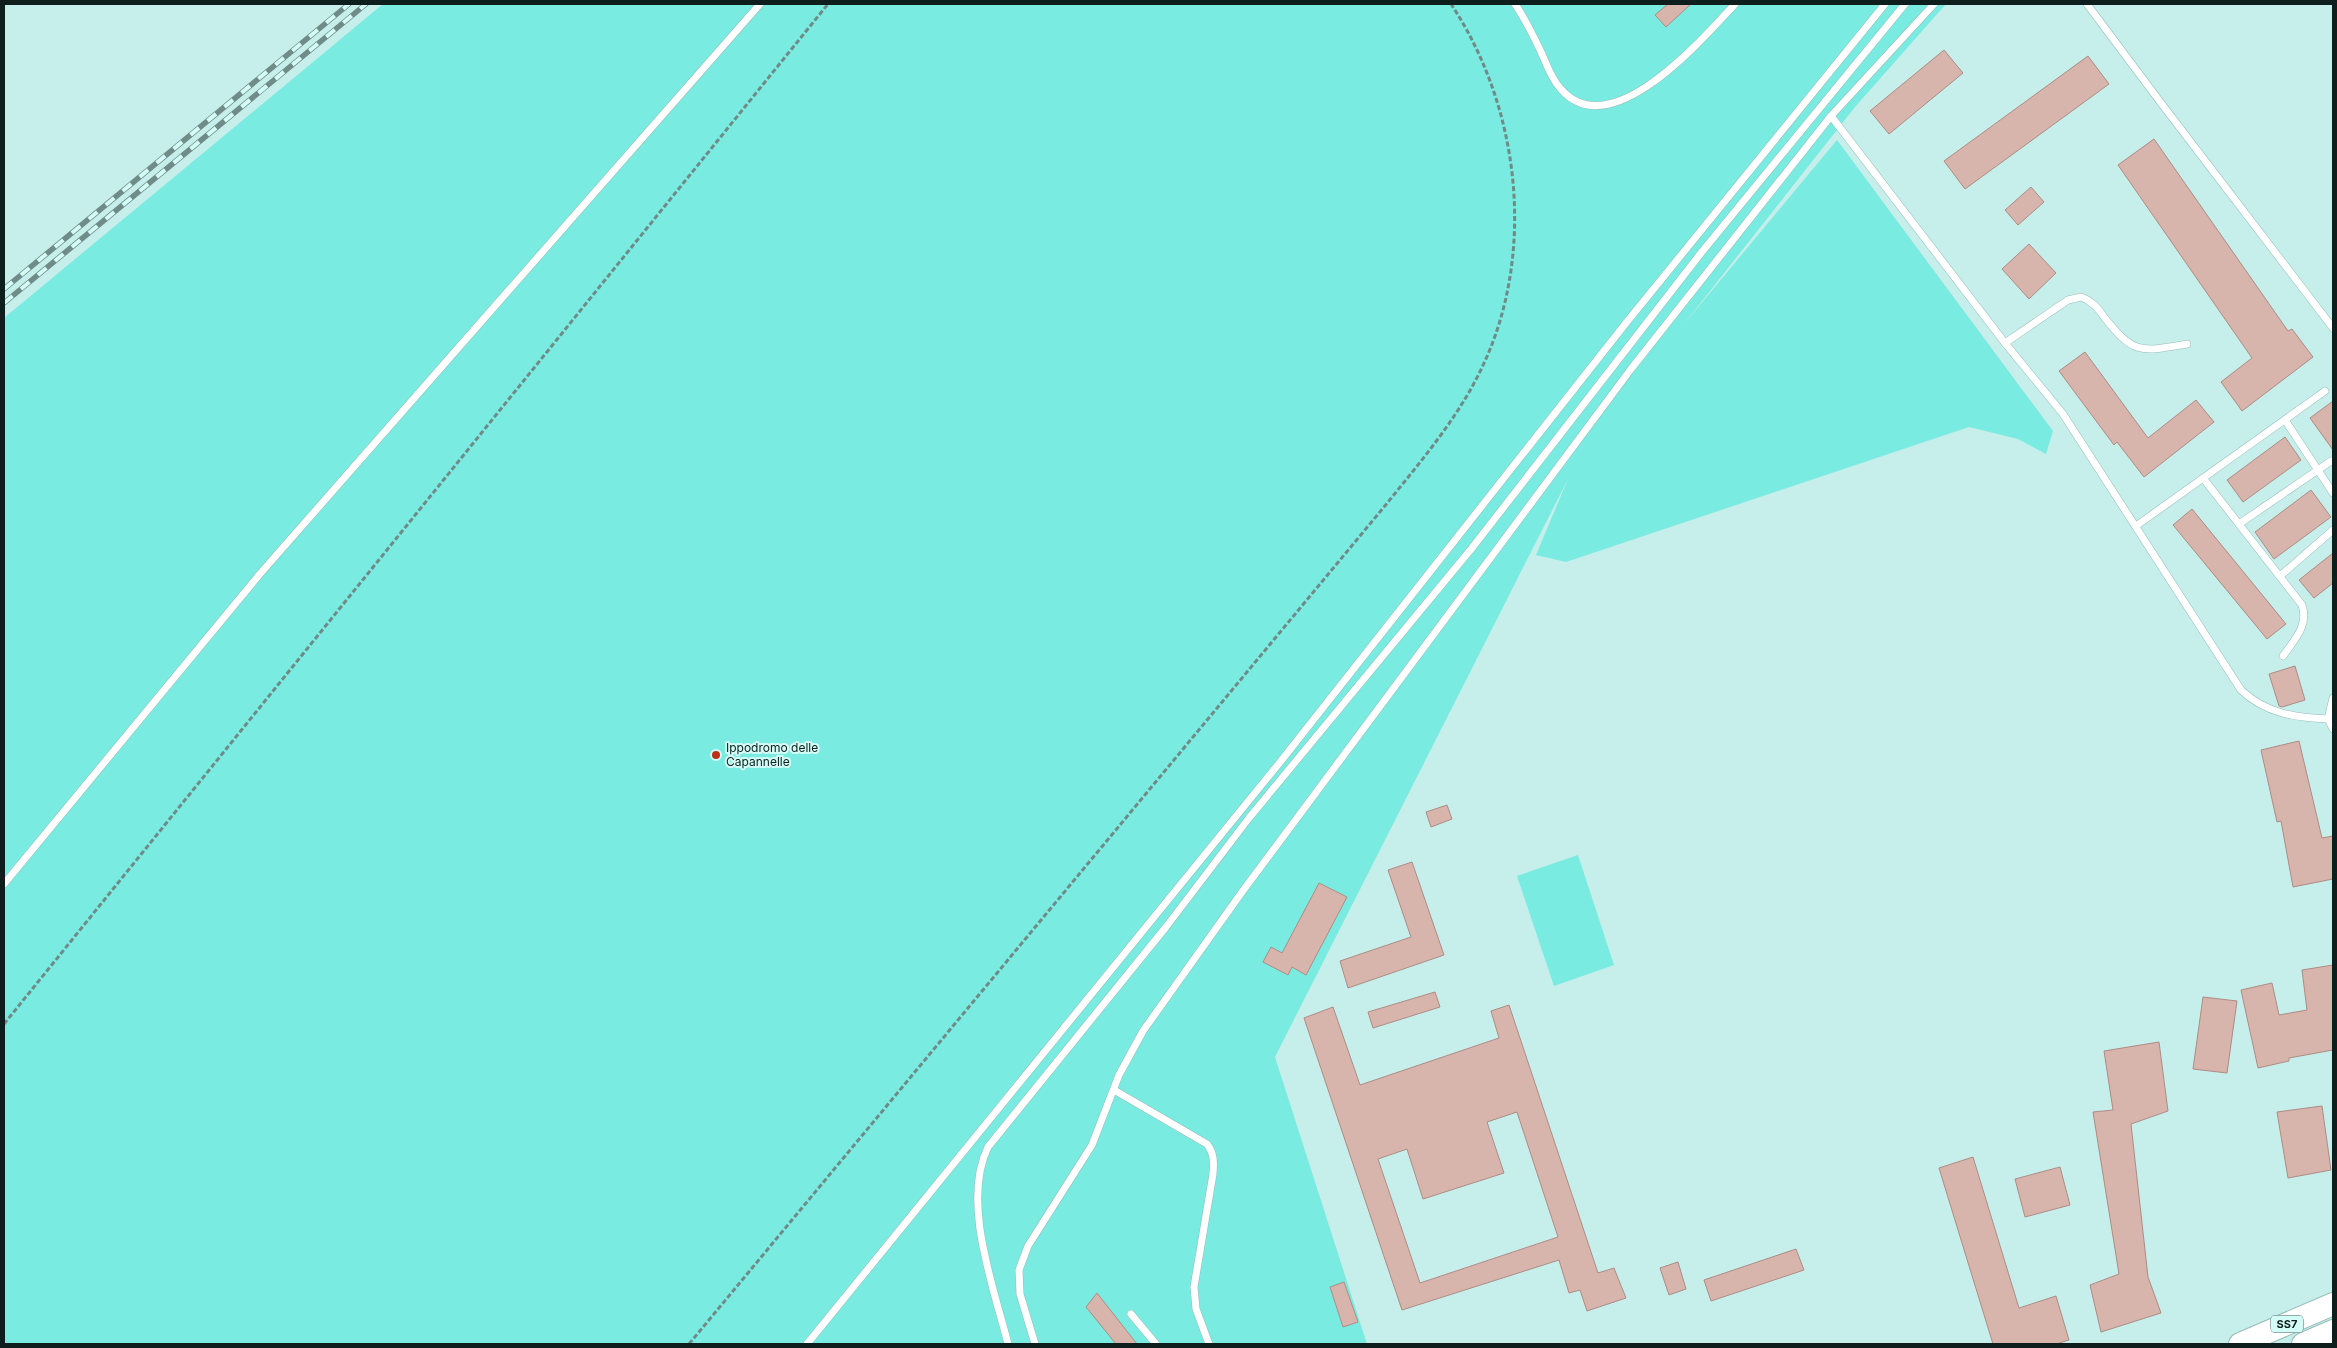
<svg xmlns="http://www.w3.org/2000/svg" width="2337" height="1348" viewBox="0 0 2337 1348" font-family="Inter,sans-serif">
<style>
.green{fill:#7aebe1}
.building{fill:#d7b4ac;stroke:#ae8c85;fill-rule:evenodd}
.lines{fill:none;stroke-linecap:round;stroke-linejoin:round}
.service-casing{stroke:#96bdb8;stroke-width:8}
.primary-casing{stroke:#96bdb8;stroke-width:24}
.path{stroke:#6e8b88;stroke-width:3;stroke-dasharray:5 2.5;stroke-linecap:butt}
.service{stroke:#fff;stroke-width:7}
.primary{stroke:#fff;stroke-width:22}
.rail-casing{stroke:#6f8c89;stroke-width:5.5}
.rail{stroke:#d3fcf7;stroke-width:4;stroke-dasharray:11;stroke-linecap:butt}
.poi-dot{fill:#bc3016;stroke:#d3fcf7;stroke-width:2}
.labels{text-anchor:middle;stroke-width:4;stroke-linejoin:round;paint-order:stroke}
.shield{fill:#d3fcf7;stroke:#49615e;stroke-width:1}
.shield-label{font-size:11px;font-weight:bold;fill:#0e1e1c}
.poi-label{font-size:12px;fill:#0e1e1c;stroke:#d3fcf7;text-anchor:start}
</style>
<rect width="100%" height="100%" fill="#c6eeea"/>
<!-- green -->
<g class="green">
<path d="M383 4H1946L1855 107 1684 324 1837 140 2053 431 2046 454 2018 439 1969 427 1566 562 1536 555 1568 479 1275 1057 1367 1344H4V318Z"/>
<path d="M1578 855 1614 965 1554 986 1517 876Z"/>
</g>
<!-- building -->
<g class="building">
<path d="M1668 4H1691L1666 27 1655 15Z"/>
<path d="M1944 50 1963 73 1889 134 1870 111Z"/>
<path d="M2088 56 2109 84 1965 189 1944 161Z"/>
<path d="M2154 139 2288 331 2292 329 2313 357 2242 411 2221 382 2252 358 2118 165Z"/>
<path d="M2031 187 2044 202 2018 225 2005 210Z"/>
<path d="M2029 244 2056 273 2029 299 2002 269Z"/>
<path d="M2085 352 2148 438 2196 400 2214 422 2144 477 2117 442 2114 445 2059 371Z"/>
<path d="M2333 401V450L2310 418Z"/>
<path d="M2285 437 2301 460 2243 502 2227 480Z"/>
<path d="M2311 490 2331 517 2274 559 2255 532Z"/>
<path d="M2192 509 2286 624 2267 639 2173 525Z"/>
<path d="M2333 553V583L2314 598 2299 580Z"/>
<path d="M2295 666 2305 700 2282 707 2279 706 2269 674Z"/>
<path d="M2299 741 2322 838 2333 836V879L2293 887 2281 821 2277 822 2261 750Z"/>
<path d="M1447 805 1452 819 1431 827 1426 812Z"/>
<path d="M1412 862 1444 955 1348 988 1340 961 1411 937 1388 870Z"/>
<path d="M1319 883 1347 897 1306 975 1292 967 1288 975 1263 962 1271 947 1282 953Z"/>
<path d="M2333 965V1050L2289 1058V1061L2258 1068 2241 990 2272 983 2279 1015 2307 1010 2302 970Z"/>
<path d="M1435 992 1440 1007 1373 1028 1368 1012Z"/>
<path d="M2203 997 2237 1001 2227 1073 2193 1069Z"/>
<path d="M1509 1005 1598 1273 1614 1268 1626 1298 1587 1311 1580 1290 1569 1293 1559 1260 1402 1310 1304 1018 1333 1007 1360 1085 1499 1038 1491 1011ZM1517 1112 1558 1237 1420 1283 1378 1159 1407 1149 1423 1199 1504 1173 1487 1122Z"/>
<path d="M2159 1042 2168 1111 2131 1124 2148 1277 2161 1313 2101 1332 2090 1285 2119 1274 2093 1112 2113 1110 2104 1051Z"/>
<path d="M2322 1106 2331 1170 2288 1178 2277 1112Z"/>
<path d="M1973 1157 2019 1308 2056 1296 2069 1340 2056 1344H1993L1939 1168Z"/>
<path d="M2060 1167 2070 1205 2025 1217 2015 1179Z"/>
<path d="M1796 1249 1804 1270 1711 1301 1704 1280Z"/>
<path d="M1678 1262 1686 1289 1669 1295 1660 1268Z"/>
<path d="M1344 1282 1358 1322 1343 1327 1330 1287Z"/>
<path d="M1097 1293 1137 1344H1116L1086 1307Z"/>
</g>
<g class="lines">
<!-- service casing -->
<g class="service-casing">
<g id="service">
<path d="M1515 4C1526 20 1534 37 1542 54 1547 65 1551 78 1560 88 1610 148 1703 38 1735 4"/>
<path d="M2087 4 2161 103 2333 328"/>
<path d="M1831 116 2005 343 2063 414 2241 690C2265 713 2296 718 2328 719L2333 729"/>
<path d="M2005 343 2068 300 2081 297C2092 301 2098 308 2104 317 2134 355 2141 352 2187 344"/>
<path d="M2285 420 2333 493"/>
<path d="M2203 478 2302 605C2309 626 2294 640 2283 656"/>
<path d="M2239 524 2331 461"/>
<path d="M2136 526 2325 391"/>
<path d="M2280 576 2333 530"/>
<path d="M2328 719 2333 698"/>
<path d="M4 884 259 575 760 4"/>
<path d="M1114 1090 1207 1144C1214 1153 1214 1162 1213 1174L1194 1287 1196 1309 1209 1344"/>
<path d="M1131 1314 1156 1344"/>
<path d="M807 1344 1281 761 1626 323 1885 4"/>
<path d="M1008 1344C994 1288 961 1202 988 1147L1166 927 1249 818 1472 548 1701 253 1905 4"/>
<path d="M1035 1344 1020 1294 1019 1270 1028 1246 1092 1145 1119 1075 1143 1031 1242 892 1631 369 1831 116 1934 4"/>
</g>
</g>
<!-- primary casing -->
<g class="primary-casing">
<g id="primary">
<path d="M2240 1344 2333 1304"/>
<path d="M2303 1344 2333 1331"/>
</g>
</g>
<!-- path -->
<g class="path">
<path d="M4 1024 828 4"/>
<path d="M689 1344 1384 507C1421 461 1461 415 1485 361 1536 248 1519 106 1451 4"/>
</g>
<!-- service -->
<use href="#service" class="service"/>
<!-- primary -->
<use href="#primary" class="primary"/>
<!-- rail casing -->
<g class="rail-casing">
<g id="rail">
<path d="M4 289 349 4"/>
<path d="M4 303 366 4"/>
</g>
</g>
<!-- rail -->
<use href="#rail" class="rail"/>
</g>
<!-- markers -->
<circle class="poi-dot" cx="716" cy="755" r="5"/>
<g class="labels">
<!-- shield labels -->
<rect class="shield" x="2271" y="1315.5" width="32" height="17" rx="4"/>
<g class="shield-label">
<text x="2287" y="1328">SS7</text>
</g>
<!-- poi labels -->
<g class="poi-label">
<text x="726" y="752">Ippodromo delle<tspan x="726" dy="14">Capannelle</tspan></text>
</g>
</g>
<!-- border -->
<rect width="2337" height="1348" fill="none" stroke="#0e1e1c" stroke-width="10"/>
</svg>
